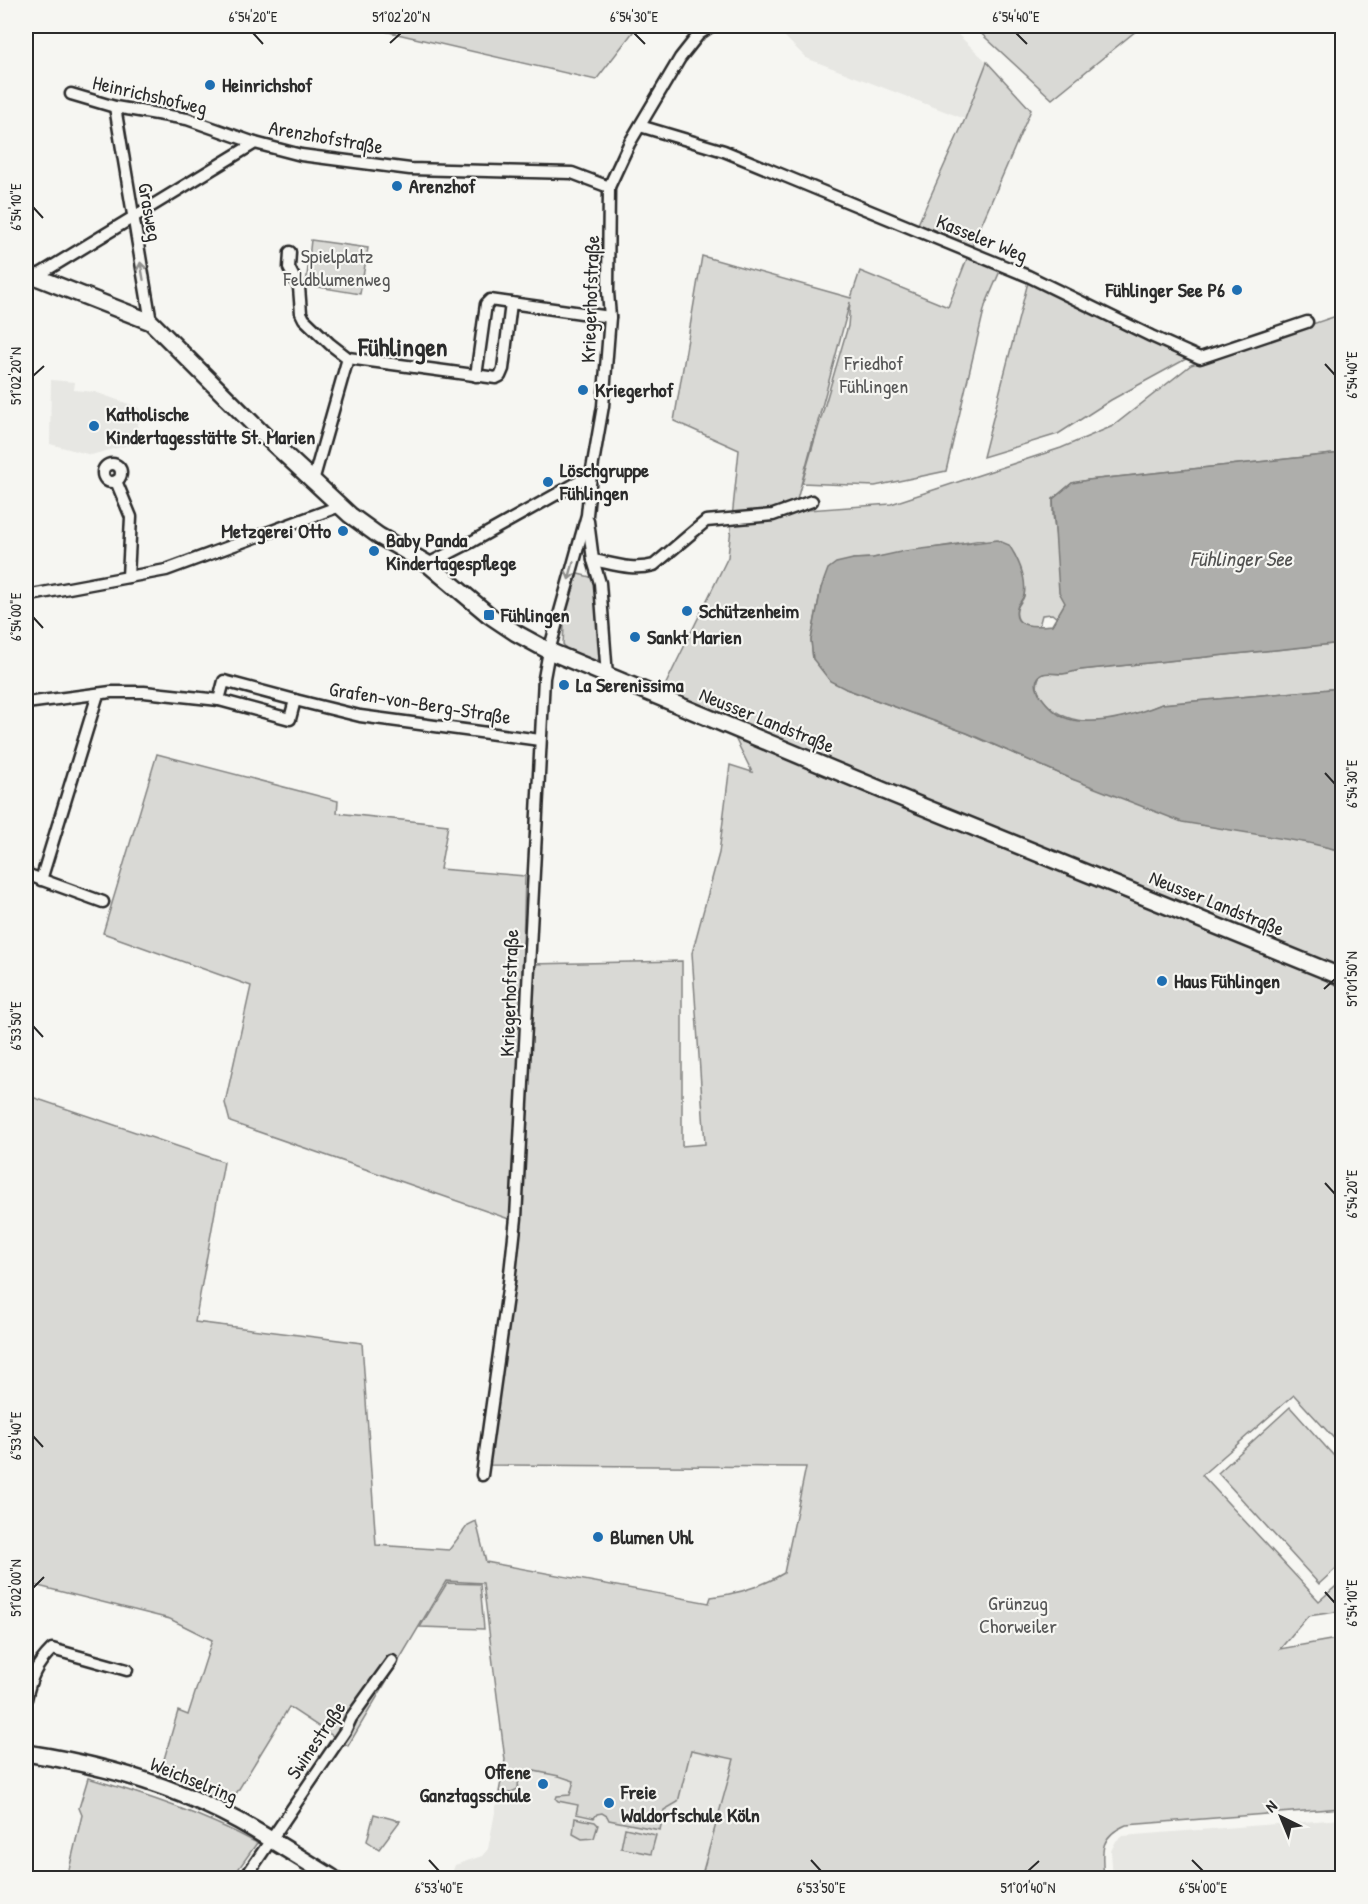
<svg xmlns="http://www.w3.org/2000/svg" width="1368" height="1904" viewBox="0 0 1368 1904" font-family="'Patrick Hand',sans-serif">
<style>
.built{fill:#e7e7e3}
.green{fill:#d9d9d5;stroke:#828280;stroke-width:1.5}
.water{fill:#aeaeab;stroke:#7a7a78;stroke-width:1.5}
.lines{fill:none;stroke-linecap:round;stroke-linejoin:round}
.street-casing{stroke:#2b2b2b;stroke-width:15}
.secondary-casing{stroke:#2b2b2b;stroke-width:20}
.street{stroke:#f6f6f2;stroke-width:10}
.secondary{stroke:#f6f6f2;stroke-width:15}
.oneway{stroke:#90908e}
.ticks{fill:none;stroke:#2b2b2b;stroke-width:2}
.poi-dot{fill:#1f6fb2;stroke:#f6f6f2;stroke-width:2}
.labels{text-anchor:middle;stroke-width:4.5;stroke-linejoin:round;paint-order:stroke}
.poi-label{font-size:20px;font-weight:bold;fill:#2b2b2b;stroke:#f6f6f2;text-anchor:start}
.street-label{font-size:20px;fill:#2b2b2b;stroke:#f6f6f2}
.park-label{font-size:20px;fill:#565656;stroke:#f6f6f2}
.water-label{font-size:21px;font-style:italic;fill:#525251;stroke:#f6f6f2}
.district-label{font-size:26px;font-weight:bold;fill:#2b2b2b;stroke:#f6f6f2}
.neatline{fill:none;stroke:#2b2b2b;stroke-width:2}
.ticks-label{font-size:15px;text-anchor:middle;fill:#2b2b2b}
</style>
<rect width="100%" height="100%" fill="#f6f6f2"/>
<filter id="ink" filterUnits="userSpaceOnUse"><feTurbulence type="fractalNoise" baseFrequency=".0167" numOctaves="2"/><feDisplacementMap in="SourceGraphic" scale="12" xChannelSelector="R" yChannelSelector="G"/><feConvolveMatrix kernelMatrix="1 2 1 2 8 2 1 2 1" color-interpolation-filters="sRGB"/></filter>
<g filter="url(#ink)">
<!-- built -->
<g class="built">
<path d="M777 26H949L987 62 965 119 806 58 781 33Z"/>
<path d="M51 380 75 382 74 390 95 392 140 408 136 443 91 455 50 444Z"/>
<path d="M500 1711 734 1759 701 1878H450L455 1865 482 1856 488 1849 505 1760Z"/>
<path d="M1342 1819V1878H1113L1111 1851 1116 1841 1122 1836Z"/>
</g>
<!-- green -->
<g class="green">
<path d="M363 26H629L633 32 596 80Z"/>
<path d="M973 26H1142L1052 99Z"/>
<path d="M987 62 1031 110 972 246 918 224 965 119Z"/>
<path d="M311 240 368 248 360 294 306 285Z"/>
<path d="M702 256 851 298 860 271 948 307 968 256 1000 271 985 306 946 471 875 486 802 483 848 326 850 302 794 511 891 504 1061 448 1113 426 1191 365 1342 314V453L1088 480 1072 483 1053 499V515L1065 603 1057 618 1052 614 1042 615 1039 626C1028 627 1014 624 1017 609 1018 604 1023 601 1024 596 1027 583 1019 566 1014 554L981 540 873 558 853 559 821 588 811 640 813 659 846 689 967 733 1072 779 1342 851V1447L1294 1395 1202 1475 1319 1601 1342 1581V1611L1308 1616 1280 1649 1342 1638V1808L1126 1825C1098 1837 1102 1853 1104 1878H701L734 1759 691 1750 678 1802 664 1810 660 1830 609 1820 607 1816 602 1813 597 1814 594 1818 576 1814 578 1805 558 1801 556 1799 557 1796 570 1795 574 1781 559 1776 534 1771 533 1775 519 1774 518 1789 509 1793 499 1792 505 1760 483 1583 446 1581 348 1746 289 1707 231 1802 224 1808 158 1780 178 1711 188 1715 212 1640 170 1619 26 1583V1095L224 1162 195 1322 362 1343 376 1545 449 1550 468 1525 476 1521 486 1562 709 1603 711 1597C736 1594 763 1586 784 1573L806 1467 485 1465 511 1283 530 964 682 961V1146L705 1144 692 953 719 853 730 765 752 772 727 722 659 698 728 557 739 450 674 421Z"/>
<path d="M1028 282 1186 359 1111 400 1058 434 983 457Z"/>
<path d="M578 574 590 577 596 588 601 658 596 661 566 649 563 644 564 626 562 625Z"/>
<path d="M1342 643V688L1162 704C1127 719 1074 735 1045 702 1038 694 1035 687 1039 677L1045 673 1062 674 1080 670Z"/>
<path d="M157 754 338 801 337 813 448 825 440 869 525 876 519 1091 513 1204 509 1219 230 1122 225 1103 251 986 103 933Z"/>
<path d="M1290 1407 1342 1465V1563L1319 1584 1218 1473Z"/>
<path d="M447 1583 480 1584 484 1629 420 1627Z"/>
<path d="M88 1778C146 1795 203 1814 257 1843L232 1878H67L82 1815 79 1808Z"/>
<path d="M374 1814 400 1821 379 1849 367 1841Z"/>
<path d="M575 1818 595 1822 598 1825 594 1838 582 1839 573 1834Z"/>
<path d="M625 1828 656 1835 651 1854 621 1848Z"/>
</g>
<!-- water -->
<path class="water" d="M1342 453V643L1080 670C1074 671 1068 674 1062 674 1055 674 1049 672 1043 674 1023 683 1052 712 1063 717 1068 719 1075 721 1081 721 1108 723 1137 714 1162 704L1342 688V851L1309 843 1182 822 1072 779 967 733 846 689 830 681 813 659 811 640 821 588 828 569 836 563 853 559 873 558 905 551 997 540 1009 545C1018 559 1027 578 1024 595 1023 600 1018 603 1017 608 1011 630 1040 626 1052 625L1065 603 1059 592 1053 499 1072 483 1088 480Z"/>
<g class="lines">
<!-- street casing -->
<g class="street-casing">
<g id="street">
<path d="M71 94 115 107 187 119 255 143"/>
<path d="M115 107 151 322"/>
<path d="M640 126 724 151 1028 276 1151 336 1200 358 1307 322"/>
<path d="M290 252 289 268 299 287 301 313 304 319 330 344 348 358"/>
<path d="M26 285 35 277 255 143 301 155 410 169 572 173 609 187"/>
<path d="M476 376 486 304 490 300 511 303"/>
<circle cx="112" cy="473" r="9"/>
<path d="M116 481 131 517 128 577"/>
<path d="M313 481 348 358 496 378 500 376 503 369 511 303 610 317"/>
<path d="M588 521 593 560 600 583 607 676"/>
<path d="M593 560C614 564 633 571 654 565L706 521 773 515 812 501"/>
<path d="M428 564 473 541 591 475"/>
<path d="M26 596 166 570 340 506"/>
<path d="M219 700 224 681 295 700"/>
<path d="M26 703 111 692H144L219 700 290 719 295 700 360 716 540 740"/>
<path d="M26 874 103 902"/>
<path d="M41 880 98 694"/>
<path d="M482 1475 509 1282 516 1218 544 678 549 651 587 515 591 475 603 406 610 317 608 292 609 187 629 144 680 58 699 34 711 26"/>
<path d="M26 1699C31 1677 36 1665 52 1649L127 1670"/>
<path d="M245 1878 345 1731 351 1718 392 1661"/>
</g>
</g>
<!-- secondary casing -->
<g class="secondary-casing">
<g id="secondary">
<path d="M26 273 151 322 264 435 350 515 379 536 428 564 489 615 516 633 549 651 882 790 1342 977"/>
<path d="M26 1753C99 1764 173 1785 239 1821 271 1839 302 1859 333 1878"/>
</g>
</g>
<!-- street -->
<use href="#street" class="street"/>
<!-- secondary -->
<use href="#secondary" class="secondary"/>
</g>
<!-- one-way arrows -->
<defs><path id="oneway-shaft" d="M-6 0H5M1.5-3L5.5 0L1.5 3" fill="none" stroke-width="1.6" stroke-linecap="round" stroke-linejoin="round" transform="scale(1.5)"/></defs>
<g class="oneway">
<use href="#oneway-shaft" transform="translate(142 271) rotate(-100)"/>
<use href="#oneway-shaft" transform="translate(571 571) rotate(106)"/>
</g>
</g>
<!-- ticks -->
<path class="ticks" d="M253 33 263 44M634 33 645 44M1016 33 1027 44M390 43 401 33M33 207 43 218M1325 364 1335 375M33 376 44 366M33 617 43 628M1325 773 1335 784M1324 989 1335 979M33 1026 43 1037M1325 1183 1335 1194M33 1436 43 1447M33 1588 44 1577M1325 1592 1335 1603M429 1860 439 1871M811 1860 821 1871M1192 1860 1203 1871M1028 1871 1039 1861"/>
<!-- markers -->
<g class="poi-dot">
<circle cx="210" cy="85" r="6"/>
<circle cx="397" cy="186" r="6"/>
<circle cx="1237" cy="290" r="6"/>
<circle cx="583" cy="390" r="6"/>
<circle cx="94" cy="426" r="6"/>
<circle cx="548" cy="482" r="6"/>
<circle cx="343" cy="531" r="6"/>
<circle cx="374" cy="551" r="6"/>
<circle cx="687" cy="611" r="6"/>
<rect x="483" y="609" width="12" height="12" rx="3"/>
<circle cx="635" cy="637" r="6"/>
<circle cx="564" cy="685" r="6"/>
<circle cx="1162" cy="981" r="6"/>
<circle cx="598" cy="1537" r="6"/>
<circle cx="543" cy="1784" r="6"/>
<circle cx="609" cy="1803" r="6"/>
</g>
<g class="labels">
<!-- poi labels -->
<g class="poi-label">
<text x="222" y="92">Heinrichshof</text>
<text x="409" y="193">Arenzhof</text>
<text x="1225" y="297" text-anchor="end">Fühlinger See P6</text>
<text x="595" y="397">Kriegerhof</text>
<text x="106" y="421">Katholische<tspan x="106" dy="23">Kindertagesstätte St. Marien</tspan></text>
<text x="560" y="477">Löschgruppe<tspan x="560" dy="23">Fühlingen</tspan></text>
<text x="331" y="538" text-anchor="end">Metzgerei Otto</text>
<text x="386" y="547">Baby Panda<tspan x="386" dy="23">Kindertagespflege</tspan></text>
<text x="699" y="618">Schützenheim</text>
<text x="501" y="622">Fühlingen</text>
<text x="647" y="644">Sankt Marien</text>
<text x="576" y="692">La Serenissima</text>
<text x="1174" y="988">Haus Fühlingen</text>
<text x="610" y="1544">Blumen Uhl</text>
<text x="531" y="1779" text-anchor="end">Offene<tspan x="531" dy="23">Ganztagsschule</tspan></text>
<text x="621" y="1799">Freie<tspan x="621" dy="23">Waldorfschule Köln</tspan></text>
</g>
<!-- street labels -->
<g class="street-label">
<text transform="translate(150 95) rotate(13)" y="7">Heinrichshofweg</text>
<text transform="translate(326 137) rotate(10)" y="7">Arenzhofstraße</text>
<text transform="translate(150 212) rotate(80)" y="7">Grasweg</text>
<text transform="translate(982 238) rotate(22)" y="7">Kasseler Weg</text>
<text transform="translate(590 299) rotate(-88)" y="7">Kriegerhofstraße</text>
<text transform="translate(420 703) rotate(9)" y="7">Grafen-von-Berg-Straße</text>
<text transform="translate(767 720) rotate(22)" y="7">Neusser Landstraße</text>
<text transform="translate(1217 903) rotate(22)" y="7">Neusser Landstraße</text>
<text transform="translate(509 993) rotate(-88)" y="7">Kriegerhofstraße</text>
<text transform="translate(316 1740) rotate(-56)" y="7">Swinestraße</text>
<text transform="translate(194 1780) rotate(22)" y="7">Weichselring</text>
</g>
<!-- park labels -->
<g class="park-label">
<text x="337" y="263">Spielplatz<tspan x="337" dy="23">Feldblumenweg</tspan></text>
<text x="874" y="370">Friedhof<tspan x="874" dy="23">Fühlingen</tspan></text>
<text x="1018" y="1610">Grünzug<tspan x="1018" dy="23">Chorweiler</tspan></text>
</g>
<!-- water labels -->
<g class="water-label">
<text x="1241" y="566">Fühlinger See</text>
</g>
<!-- district labels -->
<g class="district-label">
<text x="403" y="356">Fühlingen</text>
</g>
</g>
<!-- margin -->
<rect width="1368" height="1904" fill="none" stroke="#f6f6f2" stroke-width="66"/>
<!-- north arrow -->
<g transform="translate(1281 1817) rotate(317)" stroke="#f6f6f2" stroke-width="4.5" paint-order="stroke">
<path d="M0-4.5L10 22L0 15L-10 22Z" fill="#2b2b2b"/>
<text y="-9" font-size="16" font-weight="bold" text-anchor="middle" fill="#2b2b2b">N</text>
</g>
<rect x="33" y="33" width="1302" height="1838" class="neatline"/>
<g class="ticks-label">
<text x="253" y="22">6°54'20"E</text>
<text x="401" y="22">51°02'20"N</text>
<text x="634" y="22">6°54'30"E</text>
<text x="1016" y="22">6°54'40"E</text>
<text transform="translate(16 207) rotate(-90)" y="5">6°54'10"E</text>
<text transform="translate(1352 375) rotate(-90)" y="5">6°54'40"E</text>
<text transform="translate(16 376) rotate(-90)" y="5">51°02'20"N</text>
<text transform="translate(16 617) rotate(-90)" y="5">6°54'00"E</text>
<text transform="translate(1352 784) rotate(-90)" y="5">6°54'30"E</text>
<text transform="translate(1352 979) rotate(-90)" y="5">51°01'50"N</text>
<text transform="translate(16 1026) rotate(-90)" y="5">6°53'50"E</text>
<text transform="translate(1352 1194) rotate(-90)" y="5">6°54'20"E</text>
<text transform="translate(16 1436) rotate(-90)" y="5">6°53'40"E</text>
<text transform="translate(16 1588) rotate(-90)" y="5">51°02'00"N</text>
<text transform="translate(1352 1603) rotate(-90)" y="5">6°54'10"E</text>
<text x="439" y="1893">6°53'40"E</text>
<text x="821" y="1893">6°53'50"E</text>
<text x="1028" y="1893">51°01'40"N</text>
<text x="1203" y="1893">6°54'00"E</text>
</g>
</svg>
